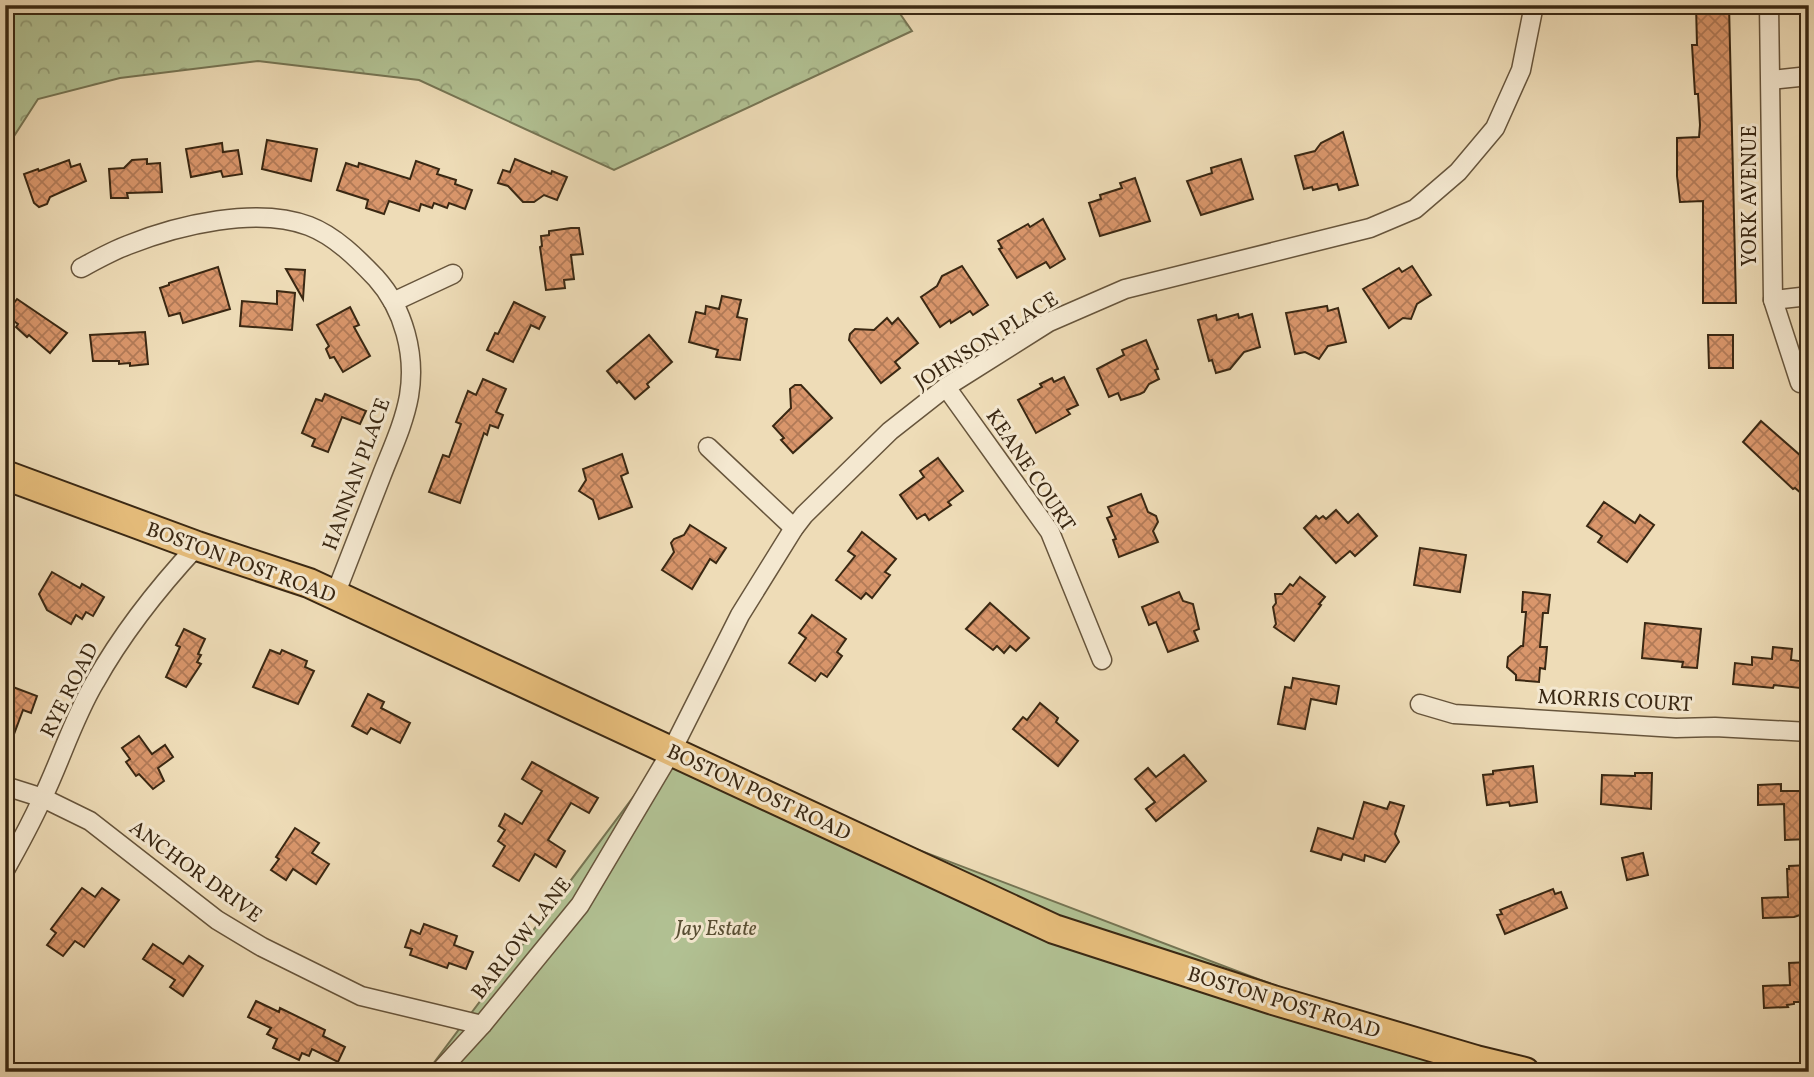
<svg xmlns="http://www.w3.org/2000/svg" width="1814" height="1077" viewBox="0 0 1814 1077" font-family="Vollkorn,serif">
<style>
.forest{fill:url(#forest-crowns);stroke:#767554;stroke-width:2}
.park{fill:#b2c294;stroke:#767554;stroke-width:2}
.building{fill:url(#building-cross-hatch);stroke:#3a2813;stroke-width:2}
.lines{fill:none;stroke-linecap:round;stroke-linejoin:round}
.street-casing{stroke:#67553c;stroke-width:21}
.primary-casing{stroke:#3a2813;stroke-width:32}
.street{stroke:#f4e8d0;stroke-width:18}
.primary{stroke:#e7be7c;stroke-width:28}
.labels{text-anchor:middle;stroke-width:6;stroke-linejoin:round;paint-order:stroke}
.street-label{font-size:21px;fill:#3a2813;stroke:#f4e8d0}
.park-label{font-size:21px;font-style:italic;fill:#584e33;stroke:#f4e8d0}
</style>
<defs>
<pattern id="forest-crowns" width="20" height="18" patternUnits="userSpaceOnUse" patternTransform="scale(1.75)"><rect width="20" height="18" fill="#b2c294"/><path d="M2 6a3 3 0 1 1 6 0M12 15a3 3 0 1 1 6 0" fill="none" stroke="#929e78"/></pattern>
<pattern id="building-cross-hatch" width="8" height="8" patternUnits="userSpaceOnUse" patternTransform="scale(1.75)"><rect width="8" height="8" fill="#d9966b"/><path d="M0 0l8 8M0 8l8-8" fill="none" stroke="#b17a57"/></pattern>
</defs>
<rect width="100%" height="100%" fill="#eedcb7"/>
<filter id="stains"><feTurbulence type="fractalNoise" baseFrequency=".00286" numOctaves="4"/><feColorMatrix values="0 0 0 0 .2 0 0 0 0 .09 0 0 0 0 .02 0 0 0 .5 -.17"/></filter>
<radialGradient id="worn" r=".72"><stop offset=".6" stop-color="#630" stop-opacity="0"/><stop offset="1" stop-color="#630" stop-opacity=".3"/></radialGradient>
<!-- forest -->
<path class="forest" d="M5 5H894L912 31 614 170 419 80 258 61 120 78 38 99 5 150Z"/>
<!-- park -->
<path class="park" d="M679 736 671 752 714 772 1502 1072H427Z"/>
<!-- building -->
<g class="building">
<path d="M1696 5H1729L1736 303H1703V201L1680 202 1677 176V138L1699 137 1700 125 1698 94H1695L1692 45H1697Z"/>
<path d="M1343 132 1358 185 1339 190 1337 184 1313 190 1312 187 1304 189 1295 156 1315 151 1321 143Z"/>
<path d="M267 140 317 149 311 181 262 169Z"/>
<path d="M222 143 223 152 238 150 242 174 223 177 221 171 191 177 186 149Z"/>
<path d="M147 159V164L160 163 162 192 127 193 128 198H111L109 169 124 168 132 160Z"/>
<path d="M515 159 551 174 552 171 567 177 557 200 544 195 534 202H523L508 186 498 183 503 170 510 172Z"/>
<path d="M1241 159 1253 199 1201 215 1187 181 1212 173 1211 168Z"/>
<path d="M69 160 71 167 80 164 86 181 50 197 47 204 39 207 34 203 24 174 38 169 39 171Z"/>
<path d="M416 161 439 169 437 174 456 180 455 184 472 190 465 209 449 203 447 208 434 203 432 208 421 204 419 211 389 201 384 214 366 208 368 200 337 190 346 163 358 167 359 163 410 179Z"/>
<path d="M1135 178 1150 221 1100 236 1089 203 1101 199 1100 195 1122 188 1120 183Z"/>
<path d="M1043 219 1065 259 1050 268 1046 262 1017 278 999 249 1002 248 998 241 1028 224 1030 227Z"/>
<path d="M571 228H579L583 254 571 255 574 279 564 280 565 288 546 290 540 247 542 246 541 236 549 235V231Z"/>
<path d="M962 266 988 305 973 315 970 311 951 323 950 320 940 327 921 297 937 286 942 276Z"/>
<path d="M1412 266 1431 295 1417 304 1411 319 1403 318 1389 328 1363 289 1399 268 1402 272Z"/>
<path d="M218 267 230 309 183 323 180 313 169 316 160 288 169 285V283Z"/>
<path d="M286 269 305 270 303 299Z"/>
<path d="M277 291 295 293 292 330 240 326 242 301 277 304Z"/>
<path d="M722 296 741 300 737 317 747 319 740 360 716 357 718 350 689 342 696 312 705 314 706 306 719 309Z"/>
<path d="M17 299 67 333 50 353 29 335 27 337 16 327 18 324 5 315Z"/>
<path d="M514 302 545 317 539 329 531 325 513 362 487 350 495 333 498 334Z"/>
<path d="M1327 306 1328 311 1338 308 1346 342 1328 346 1319 359 1305 352 1295 354 1286 313Z"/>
<path d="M350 307 359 325 354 327 370 356 343 372 334 357 330 358 326 349 329 346 317 325Z"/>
<path d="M1238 314 1239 318 1252 314 1260 347 1244 352 1230 369 1216 373 1212 360 1209 361 1198 320 1216 315 1217 320Z"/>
<path d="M887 318 892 324 898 318 918 343 895 362 900 368 881 383 849 340 850 334 855 329 874 330Z"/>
<path d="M145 332 148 364 130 366V363L119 364V361H93L90 335Z"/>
<path d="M649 335 672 362 647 384 649 387 635 399 619 381 617 383 607 371Z"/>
<path d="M1708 335H1733V368H1709Z"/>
<path d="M1146 340 1158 369 1155 370 1159 379 1149 384 1144 392 1140 394 1121 400 1118 393 1109 397 1097 369 1124 355 1122 350Z"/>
<path d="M1064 377 1078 405 1067 410 1070 414 1036 433 1018 400 1042 387 1040 384 1052 378 1054 382Z"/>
<path d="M483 379 506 389 496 412 503 415 498 428 490 425 487 435 484 433 460 503 429 492 443 455 449 457 461 424 456 422 468 391 476 395Z"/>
<path d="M795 385H801L832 418 793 453 781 440 784 438 773 426 791 408 790 389Z"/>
<path d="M325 394 366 411 360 424 342 417 328 452 312 446 315 439 302 433 316 399 322 401Z"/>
<path d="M1761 421 1809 463V500L1795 488 1793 489 1743 442Z"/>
<path d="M622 454 628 473 621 476 632 507 599 519 593 500 579 491 586 480 583 469Z"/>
<path d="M938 458 963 491 948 502 951 505 929 520 925 514 917 519 900 495 924 477 920 471Z"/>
<path d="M1141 494 1148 512 1156 516 1158 522 1153 531 1158 542 1119 557 1113 540 1116 539 1107 518 1112 516 1108 507Z"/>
<path d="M1604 502 1635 523 1640 515 1654 525 1627 562 1598 542 1602 536 1587 526Z"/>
<path d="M1336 510 1348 523 1358 514 1377 536 1355 556 1350 551 1336 563 1304 528 1316 516 1319 519 1323 516 1326 519Z"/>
<path d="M690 525 726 548 716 563 710 559 692 589 662 570 674 552 671 543 674 539 684 535Z"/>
<path d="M862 532 896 559 885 572 890 575 872 598 866 593 861 599 836 580 855 556 848 551Z"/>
<path d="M1420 548 1466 555 1460 592 1414 585Z"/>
<path d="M52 572 80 588 82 584 104 597 93 616 86 612 82 619 76 615 71 624 47 610 39 594Z"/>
<path d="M1300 577 1325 597 1319 604 1321 605 1294 641 1274 627 1276 624 1273 607 1276 603 1275 594H1282L1290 584 1293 586Z"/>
<path d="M1179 592 1183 601 1193 604 1199 629 1194 631 1198 641 1168 652 1156 622 1149 625 1142 607Z"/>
<path d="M1523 592 1550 595 1548 613H1543L1540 647H1547L1545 669 1540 668 1539 682 1516 680V675L1507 667 1508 657 1521 646H1523L1526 612H1522Z"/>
<path d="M990 603 1029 638 1016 651 1010 646 1004 653 997 646 993 650 966 629Z"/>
<path d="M812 615 846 639 837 652 842 656 827 677 821 673 815 681 789 663 806 638 799 633Z"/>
<path d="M1645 623 1701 629 1697 668 1682 667 1683 662 1642 658Z"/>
<path d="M184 629 205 639 198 654 201 655 197 662 201 664 186 687 166 677 180 647 176 645Z"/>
<path d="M1773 647 1792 649 1791 660 1807 662 1805 678 1801 677 1800 688 1774 685 1773 688 1733 684 1735 663 1752 665V657L1772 659Z"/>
<path d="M270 650 280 654 282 650 307 661 305 667 314 671 298 704 253 687Z"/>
<path d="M1293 678 1339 686 1336 704 1311 699 1305 729 1278 724 1285 687 1291 688Z"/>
<path d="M5 684 37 696 31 713 23 710 7 753Z"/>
<path d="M368 694 384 702 381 708 410 723 400 743 371 728 367 734 352 726Z"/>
<path d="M1040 703 1058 718 1056 722 1078 741 1058 766 1013 729 1023 717 1027 720Z"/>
<path d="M139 736 152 754 165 745 173 757 158 768 164 781 153 789 139 774 136 776 126 762 130 759 122 748Z"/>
<path d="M1184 755 1206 781 1156 821 1146 809 1155 802 1135 779 1148 768 1156 777Z"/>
<path d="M532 762 598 798 589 813 571 803 548 840 565 851 556 867 535 854 519 881 493 866 505 846 498 841 505 830 499 826 505 814 522 824 542 791 522 779Z"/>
<path d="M1533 766 1537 802 1510 806 1509 802 1487 805 1483 775 1493 774V771Z"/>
<path d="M1635 773H1652L1651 809 1601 804 1602 775 1635 776Z"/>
<path d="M1781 784V791H1809V839L1785 840 1784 804 1758 805V785Z"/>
<path d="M1364 802 1387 809 1390 802 1404 806 1395 834 1399 842 1385 862 1365 855 1364 861 1343 854 1341 860 1311 851 1318 828 1353 839Z"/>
<path d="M295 828 319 843 312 853 329 864 316 884 293 869 286 880 271 870 279 859 276 857Z"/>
<path d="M1643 853 1648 875 1627 880 1622 858Z"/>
<path d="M1809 865V912L1794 917 1763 918 1762 898 1788 897 1787 869H1789V866Z"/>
<path d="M82 888 95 897 102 888 119 900 84 947 75 941 63 956 47 945 56 933 51 929Z"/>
<path d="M1553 889 1555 894 1561 892 1567 908 1505 934 1497 915 1502 914 1500 910Z"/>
<path d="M424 924 457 936 454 945 473 952 466 969 449 963 447 968 410 955 412 949 405 947 411 930 420 934Z"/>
<path d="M153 944 183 964 189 956 203 966 183 996 170 987 175 980 143 959Z"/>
<path d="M1809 962V1002H1794V1004L1787 1005 1788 1007 1764 1008 1763 986 1790 985 1789 963Z"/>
<path d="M256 1001 279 1012 280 1008 325 1030 323 1036 345 1047 338 1062 312 1049 309 1056 302 1053 299 1060 273 1048 277 1039 267 1034 271 1028 248 1017Z"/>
</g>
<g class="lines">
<!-- street casing -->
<g class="street-casing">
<g id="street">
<path d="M1769 5 1773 300 1800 383"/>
<path d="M1771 80 1809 76"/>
<path d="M81 268C96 260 112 251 128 245 178 225 257 206 309 226 335 236 357 258 376 278 404 309 416 355 409 396 404 424 391 451 381 477 366 516 350 556 335 595"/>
<path d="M1773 300 1809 296"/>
<path d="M393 302 453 274"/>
<path d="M946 387 1050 532 1102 660"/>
<path d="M708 447 794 528"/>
<path d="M1420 704 1454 714 1676 728 1715 727 1809 732"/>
<path d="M5 786 43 798 90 821 217 920 262 947 361 996 482 1025"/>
<path d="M5 870C18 847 31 823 42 799 61 760 73 719 95 682 123 632 158 588 197 546"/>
<path d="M439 1072 482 1025 580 905 671 752 740 615 794 528 804 515 890 431 946 387 1049 322 1125 289 1370 228 1415 209 1458 172 1495 128 1521 70 1534 5"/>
</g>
</g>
<!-- primary casing -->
<g class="primary-casing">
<path id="primary" d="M5 475 197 546 309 583 1054 929 1273 1000 1476 1060 1525 1072"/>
</g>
<!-- street -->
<use href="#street" class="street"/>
<!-- primary -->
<use href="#primary" class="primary"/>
</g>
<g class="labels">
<!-- street labels -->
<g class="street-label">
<text transform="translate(1749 196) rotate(-90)" y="7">YORK AVENUE</text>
<text transform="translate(986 340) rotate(-32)" y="7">JOHNSON PLACE</text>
<text transform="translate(1031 470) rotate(56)" y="7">KEANE COURT</text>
<text transform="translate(356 474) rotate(-70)" y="7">HANNAN PLACE</text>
<text transform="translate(241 562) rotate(20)" y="7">BOSTON POST ROAD</text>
<text transform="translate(69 690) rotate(-63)" y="7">RYE ROAD</text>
<text transform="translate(1615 700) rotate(3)" y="7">MORRIS COURT</text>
<text transform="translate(759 792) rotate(25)" y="7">BOSTON POST ROAD</text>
<text transform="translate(196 871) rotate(36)" y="7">ANCHOR DRIVE</text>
<text transform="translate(521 938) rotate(-52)" y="7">BARLOW LANE</text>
<text transform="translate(1284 1002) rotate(17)" y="7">BOSTON POST ROAD</text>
</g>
<!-- park labels -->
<g class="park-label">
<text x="716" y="935">Jay Estate</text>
</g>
</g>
<!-- margin -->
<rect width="1814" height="1077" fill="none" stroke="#eedcb7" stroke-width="28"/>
<rect x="7" y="7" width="1800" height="1063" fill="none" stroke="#3a2813" stroke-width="3.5"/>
<rect x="14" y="14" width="1786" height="1049" fill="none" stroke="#3a2813" stroke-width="2"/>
<rect width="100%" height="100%" filter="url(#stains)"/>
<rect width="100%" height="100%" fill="url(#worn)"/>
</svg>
